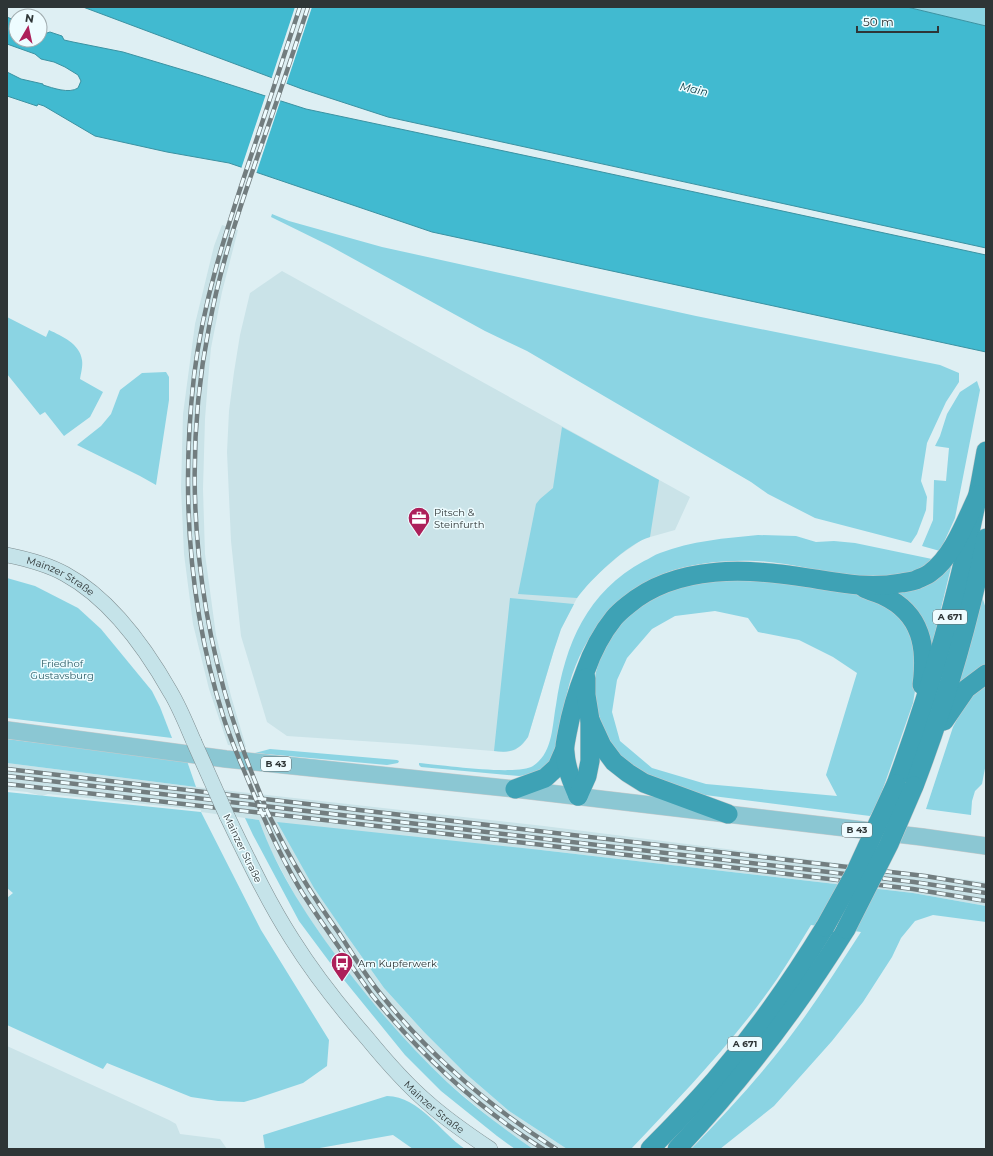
<svg xmlns="http://www.w3.org/2000/svg" width="993" height="1156" viewBox="0 0 993 1156" font-family="Montserrat,sans-serif">
<style>
.built{fill:#cae3e8}
.green{fill:#8bd4e3;fill-rule:evenodd}
.water{fill:#41bad0;stroke:#3b92a2}
.pier{fill:#deeff3}
.lines{fill:none;stroke-linecap:round;stroke-linejoin:round}
.secondary-casing{stroke:#7e8d90;stroke-width:16}
.primary-casing{stroke:#c9cacb;stroke-width:18}
.highway-casing{stroke:#c9cacb;stroke-width:20}
.secondary{stroke:#c5e3e9;stroke-width:15}
.primary{stroke:#8bc7d3;stroke-width:17}
.highway{stroke:#3ea2b5;stroke-width:19}
.rail-casing{stroke:#727d7f;stroke-width:4.5}
.rail{stroke:#eefcff;stroke-width:3;stroke-dasharray:9;stroke-linecap:butt}
.secondary-bridge-casing{stroke:#7e8d90;stroke-width:16;stroke-linecap:butt}
.highway-bridge-casing{stroke:#c9cacb;stroke-width:20;stroke-linecap:butt}
.secondary-bridge{stroke:#c5e3e9;stroke-width:15}
.highway-bridge{stroke:#3ea2b5;stroke-width:19}
.labels{text-anchor:middle;stroke-width:3;stroke-linejoin:round;paint-order:stroke}
.shield{fill:#eefcff;stroke:#687172;stroke-width:1}
.shield-label{font-size:9px;font-weight:bold;fill:#2e3536}
.poi-label{font-size:10px;fill:#2e3536;stroke:#eefcff;text-anchor:start}
.street-label{font-size:10px;fill:#2e3536;stroke:#eefcff}
.park-label{font-size:10px;fill:#2c5d67;stroke:#eefcff}
.water-label{font-size:11px;font-style:italic;fill:#003841;stroke:#eefcff}
</style>
<rect width="100%" height="100%" fill="#deeff3"/>
<!-- built -->
<g class="built">
<path d="M222 225 238 230 222 292 211 348 208 380 205 419 203 489 205 554 216 635 231 696 246 747 228 745 209 689 193 624 184 554 181 488 183 414 195 324 214 246Z"/>
<path d="M282 271 690 497 675 530 643 539 620 555 599 573 586 585 577 598 561 629 554 650 528 737 523 744 515 750 505 752 408 744 287 736 267 722 241 636 231 541 227 452 229 411 234 372 240 335 250 293Z"/>
<path d="M7 763 196 787 544 826 986 882V906L913 893 541 850 347 936 384 988 424 1032 465 1073 509 1111 567 1149H533L501 1127 447 1082 407 1043 369 999 328 945 299 903 268 845 259 820 201 812V810L48 794 42 796 27 792 7 790Z"/>
<path d="M7 1046 169 1120 176 1124 180 1134 220 1139 227 1149H7Z"/>
</g>
<!-- green -->
<g class="green">
<path d="M907 7H986V26Z"/>
<path d="M272 214 289 221 382 247 696 316 940 365 959 373V382L946 402 927 443 921 481 927 497 926 510 917 534 911 543 815 518 768 494 751 482 527 351 485 331 330 246 271 217Z"/>
<path d="M7 317 46 337 49 330C62 336 80 344 82 360 83 366 81 373 80 379L103 392 90 417 64 436 45 412 40 415 7 374Z"/>
<path d="M166 372 169 377V400L156 485 140 476 77 445 101 426 111 414 120 390 142 373Z"/>
<path d="M977 381 980 390 955 518 940 551 922 546 933 520 934 480 946 481 949 448 935 446 940 436 947 414 960 392Z"/>
<path d="M562 427 659 480 650 537C628 543 591 579 577 598L518 594 536 504 540 499 553 488Z"/>
<path d="M758 535 796 536 816 542 834 541 855 543 932 559C931 562 929 565 927 567 922 570 908 577 902 578 895 580 885 578 878 577 870 577 862 577 854 576 821 573 789 562 755 561 725 560 691 563 663 574 613 594 578 643 567 694 562 716 563 741 551 761 544 771 529 775 519 776L421 767 419 765V763C442 765 517 776 533 766 553 753 552 726 556 705 565 644 587 592 644 561 649 559 654 555 660 553 691 541 726 538 758 535Z"/>
<path d="M954 555 928 662 897 598V590Z"/>
<path d="M7 578 35 586 78 608 101 629 152 691 160 707 172 738 7 718Z"/>
<path d="M760 579 849 591 878 601 904 618 918 641 919 667 913 703 878 803 870 816 697 794 631 768 611 746 597 718 594 680 598 664 605 644 625 617 646 598 683 583ZM715 611 748 618 758 632 799 640 833 657 857 673 826 775 837 796 706 784 652 768 620 741 612 712 617 680 627 658 652 629 675 616Z"/>
<path d="M981 593 986 609V668L950 709Z"/>
<path d="M510 598 574 604 561 629 554 650 528 737C518 751 511 753 494 751Z"/>
<path d="M986 681V763L982 784 975 791 972 801 971 815 926 809 953 727 966 702Z"/>
<path d="M7 739 187 761 196 787 7 763Z"/>
<path d="M270 749 397 760 399 761 398 763 387 765 255 753Z"/>
<path d="M7 792 201 812 261 930 329 1040 327 1066 303 1083 258 1098 244 1102 218 1101 191 1097 107 1063 103 1069 7 1025V898L13 893 7 888Z"/>
<path d="M245 818 259 820C278 874 310 921 344 966 375 1007 409 1046 447 1082 473 1106 503 1128 533 1149H515L497 1136 441 1091 405 1055 331 964 299 921 253 835Z"/>
<path d="M277 822 541 850 913 893 986 906V922L933 915 915 921 901 938 892 957 863 1002 832 1041 774 1106 720 1149H691C724 1115 757 1080 786 1042 813 1007 837 969 861 932L811 925C800 943 789 961 777 979 735 1040 682 1095 631 1149H567L509 1111 465 1073 424 1032 384 988 347 936 314 888Z"/>
<path d="M387 1096C420 1097 440 1132 465 1149H413L393 1135 314 1149H265L263 1135Z"/>
</g>
<!-- water -->
<g class="water">
<path d="M83 7H907L986 26V248L388 117 302 89Z"/>
<path d="M7 17 16 21V40H40V30L47 33 50 32 62 36 64 40 73 42 123 52 200 75 306 109 551 161 986 255V352L432 232 229 163 167 152 95 136 44 106 38 104 37 106 7 96V72L21 79 43 84V85C53 88 69 94 78 88L81 81 78 75 65 67 54 62 41 59 35 54 7 44Z"/>
</g>
<!-- pier -->
<g class="pier">
<path d="M295 7H312L286 85 271 80Z"/>
<path d="M266 94 281 99 256 174 241 169Z"/>
</g>
<g class="lines">
<!-- secondary casing -->
<g class="secondary-casing">
<g id="secondary">
<path id="s1" d="M7 555C27 559 47 564 65 574 111 599 145 647 171 693 180 708 187 726 194 742"/>
<path id="s2" d="M227 816C247 857 267 900 292 939 314 974 340 1007 367 1038 385 1060 405 1083 427 1102 446 1119 469 1135 490 1149"/>
</g>
</g>
<!-- primary casing -->
<g class="primary-casing">
<path id="primary" d="M7 730 226 759 515 789 922 837 986 846"/>
</g>
<!-- highway casing -->
<g class="highway-casing">
<g id="highway">
<path d="M864 588C870 591 878 593 884 596 922 614 927 648 922 685"/>
<path d="M590 720 602 746 614 762 628 773 644 783 728 814"/>
<path d="M944 721 966 689 986 674"/>
<path d="M896 784C937 673 966 567 986 451"/>
<path d="M914 786C945 705 969 623 986 538"/>
<path d="M515 789 545 778 557 767 564 751"/>
<path d="M578 796C572 782 566 768 565 752 564 747 566 740 567 734 571 712 577 692 585 672 592 652 601 634 614 618 618 613 623 609 628 605 677 564 749 568 809 578 840 583 869 589 901 583 906 582 911 582 916 580 920 578 926 576 930 573 953 557 966 520 978 495"/>
<path d="M578 796 587 776 590 761V720L586 695V678"/>
<path d="M650 1149C672 1127 694 1104 715 1080 756 1032 792 981 825 927"/>
<path d="M677 1149C741 1081 797 1008 846 929"/>
</g>
</g>
<!-- secondary -->
<use href="#secondary" class="secondary"/>
<!-- primary -->
<use href="#primary" class="primary"/>
<!-- highway -->
<use href="#highway" class="highway"/>
<!-- rail casing -->
<g class="rail-casing">
<g id="rail">
<path d="M300 7C283 58 267 109 250 159 226 231 203 301 194 376 181 491 189 609 224 719 231 741 241 763 250 785 265 822 282 860 303 894 316 914 329 933 343 953 352 967 362 981 372 995 420 1054 478 1108 543 1149"/>
<path d="M308 7C294 50 280 93 265 135 243 198 221 261 209 327 179 479 197 638 255 781 261 795 266 810 273 823 291 862 314 898 339 933 352 953 364 973 379 992 428 1054 490 1107 556 1149"/>
<path d="M7 769 925 876 986 886"/>
<path d="M7 776 914 882 986 893"/>
<path d="M7 784 543 845 913 889 986 901"/>
</g>
</g>
<!-- rail -->
<use href="#rail" class="rail"/>
<!-- secondary-bridge casing -->
<g class="secondary-bridge-casing">
<path id="secondary-bridge" d="M194 742 227 816"/>
</g>
<!-- highway-bridge casing -->
<g class="highway-bridge-casing">
<g id="highway-bridge">
<path d="M825 927 856 871 896 784"/>
<path d="M846 929 889 844 914 786"/>
</g>
</g>
<!-- secondary-bridge -->
<use href="#secondary-bridge" class="secondary-bridge"/>
<!-- highway-bridge -->
<use href="#highway-bridge" class="highway-bridge"/>
</g>
<!-- icons -->
<defs>
<g id="office-pin" transform="scale(1.15)"><path d="M0 17L-7.5 6A9.5 9.5 0 1 1 7.5 6Z" fill="#ad205a" stroke="#eefcff"/><path d="M-6-3h4V-5.5h4V-3h4V5H-6ZM-1-4.5V-3h2v-1.5ZM-6 0V1H6V0Z" fill="#fff"/></g>
<g id="bus-pin" transform="scale(1.15)"><path d="M0 17L-7.5 6A9.5 9.5 0 1 1 7.5 6Z" fill="#ad205a" stroke="#eefcff"/><path d="M-5-6H5V4H4V6H2V4H-2V6H-4V4H-5ZM-3.5-4V0h7V-4ZM-3.5 1.2v1.5H-2V1.2ZM2 1.2v1.5H3.5V1.2Z" fill="#fff"/></g>
</defs>
<g fill-rule="evenodd">
<use href="#office-pin" x="419" y="518"/>
<use href="#bus-pin" x="342" y="963"/>
</g>
<g class="labels">
<!-- shield labels -->
<g class="shield">
<rect x="933" y="610" width="34" height="14" rx="3"/>
<rect x="261" y="757" width="30" height="14" rx="3"/>
<rect x="842" y="823" width="30" height="14" rx="3"/>
<rect x="728" y="1037" width="34" height="14" rx="3"/>
</g>
<g class="shield-label">
<text x="950" y="620">A 671</text>
<text x="276" y="767">B 43</text>
<text x="857" y="833">B 43</text>
<text x="745" y="1047">A 671</text>
</g>
<!-- poi labels -->
<g class="poi-label">
<text x="434" y="516">Pitsch &amp;<tspan x="434" dy="12">Steinfurth</tspan></text>
<text x="358" y="967">Am Kupferwerk</text>
</g>
<!-- street labels -->
<g class="street-label">
<text dy="4" stroke="none"><textPath href="#s1" startOffset="58">Mainzer Straße</textPath></text>
<text transform="translate(243 848) rotate(64)" y="4">Mainzer Straße</text>
<text dy="4" stroke="none"><textPath href="#s2" startOffset="360">Mainzer Straße</textPath></text>
</g>
<!-- park labels -->
<g class="park-label">
<text x="62" y="667">Friedhof<tspan x="62" dy="12">Gustavsburg</tspan></text>
</g>
<!-- water labels -->
<g class="water-label">
<text transform="translate(694 89) rotate(13)" y="4">Main</text>
</g>
</g>
<!-- border -->
<rect width="993" height="1156" fill="none" stroke="#2e3536" stroke-width="16"/>
<!-- north arrow -->
<g transform="translate(28 28) rotate(9)"><circle r="19" fill="#eefcff" stroke="#a1acaf"/>
<path d="M0-3L7 15L0 10L-7 15Z" fill="#ad205a"/>
<text y="-6" font-size="11" font-weight="bold" text-anchor="middle" fill="#2e3536">N</text>
</g>
<!-- scale -->
<path d="M857 26v6h81v-6" fill="none" stroke="#2e3536" stroke-width="2"/>
<text x="863" y="26" font-size="12" fill="#2e3536" stroke="#eefcff" stroke-width="3" paint-order="stroke">50 m</text>
</svg>
